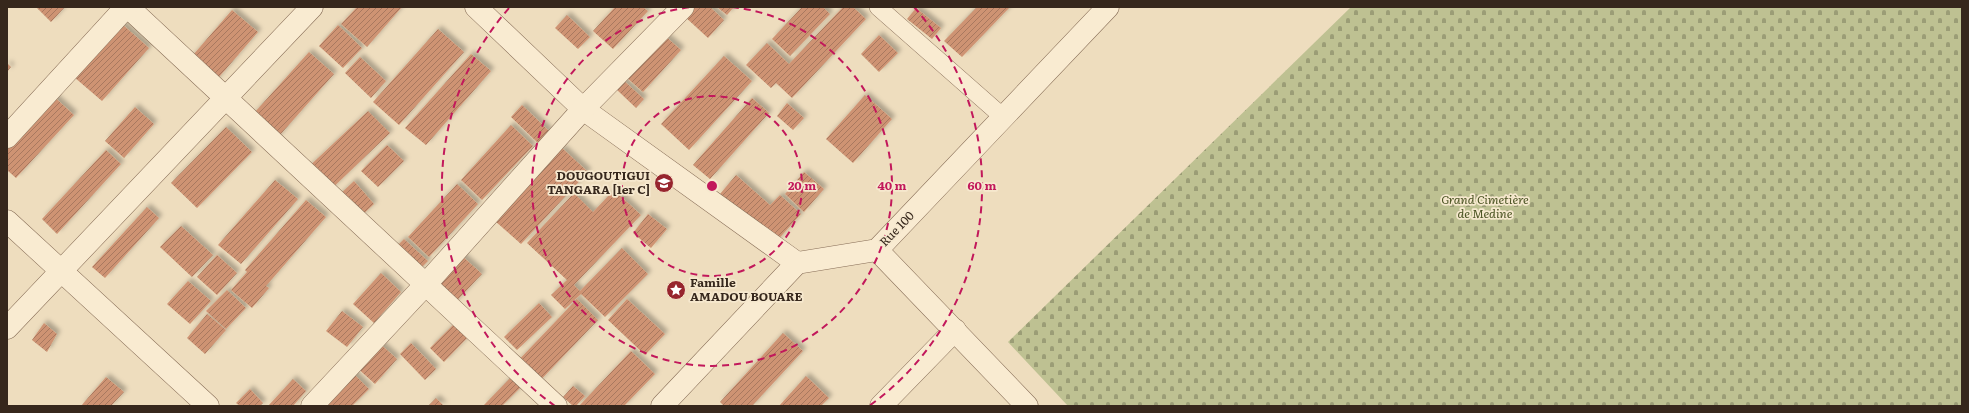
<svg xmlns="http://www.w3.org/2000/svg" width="1969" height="413" viewBox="0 0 1969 413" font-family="Literata,serif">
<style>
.cemetery{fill:url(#cemetery-stones)}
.building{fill:url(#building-hatch);filter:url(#shadow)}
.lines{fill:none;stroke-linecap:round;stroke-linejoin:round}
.service-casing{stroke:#876d57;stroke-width:18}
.minor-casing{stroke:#876d57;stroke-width:23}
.service{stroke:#f9ebd1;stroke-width:17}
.minor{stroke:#f9ebd1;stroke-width:22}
.ring{fill:none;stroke:#c2185b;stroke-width:2;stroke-dasharray:7 5}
.labels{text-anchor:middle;stroke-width:3.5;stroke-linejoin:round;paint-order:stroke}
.poi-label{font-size:12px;font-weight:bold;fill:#36271c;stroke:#f6e8ce;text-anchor:end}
.park-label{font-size:12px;font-style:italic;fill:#4a5322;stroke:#f6e8ce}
.street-label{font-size:12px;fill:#36271c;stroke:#f6e8ce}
.centre{fill:#c2185b;stroke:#f6e8ce;stroke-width:2}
.ring-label{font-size:12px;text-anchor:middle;font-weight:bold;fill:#c2185b;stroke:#f6e8ce;stroke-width:3.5;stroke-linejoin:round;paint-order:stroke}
</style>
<defs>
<pattern id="cemetery-stones" width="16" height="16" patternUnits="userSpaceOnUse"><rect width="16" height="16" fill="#bec192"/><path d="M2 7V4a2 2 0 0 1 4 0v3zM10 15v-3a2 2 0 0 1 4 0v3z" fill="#9b9d76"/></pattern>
<pattern id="building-hatch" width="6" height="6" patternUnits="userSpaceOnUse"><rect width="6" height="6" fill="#ce9373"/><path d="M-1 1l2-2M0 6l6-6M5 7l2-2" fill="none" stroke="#a8785e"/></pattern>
<filter id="shadow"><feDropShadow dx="3.5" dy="-3.5" stdDeviation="2" flood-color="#0004"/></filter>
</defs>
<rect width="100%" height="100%" fill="#eeddbe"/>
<!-- cemetery -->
<path class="cemetery" d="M1351 7H1962V406H1068L1008 342Z"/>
<!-- building -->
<g class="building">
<path d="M36 7H65L51 22Z"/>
<path d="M357 7H402L367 47 341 24Z"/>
<path d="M615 7H643L648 11 613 49 593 31Z"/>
<path d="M691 7H710L724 20 708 38 683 15Z"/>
<path d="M717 7H734L727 15Z"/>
<path d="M802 7H823L830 14 790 56 772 39Z"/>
<path d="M843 7H853L866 19 792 98 776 83 771 88 746 65 767 43 789 64Z"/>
<path d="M977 7H1010L962 57 944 41Z"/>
<path d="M916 8 941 28 932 39 907 19Z"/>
<path d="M232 10 258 32 213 84 187 62Z"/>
<path d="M567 15 590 37 578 49 555 28Z"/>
<path d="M122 24 149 48 102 101 74 77Z"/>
<path d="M338 25 362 48 343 68 319 46Z"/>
<path d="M438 29 464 52 399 125 373 102Z"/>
<path d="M664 35 681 50 643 92 626 77Z"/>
<path d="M879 35 898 53 879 72 861 54Z"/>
<path d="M309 52 334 74 271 145 246 122Z"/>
<path d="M471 54 491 71 426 145 405 128Z"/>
<path d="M724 56 752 81 689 150 661 124Z"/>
<path d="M360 57 386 81 371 98 345 73Z"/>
<path d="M7 63 11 67 7 72Z"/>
<path d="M623 80 644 99 636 108 615 88Z"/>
<path d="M51 94 74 115 16 178 7 170V141Z"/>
<path d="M865 95 892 119 853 163 826 139Z"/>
<path d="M752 98 769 113 710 179 693 165Z"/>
<path d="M787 103 804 118 793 130 777 116Z"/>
<path d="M522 105 550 132 539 144 511 117Z"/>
<path d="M135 107 154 124 124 158 105 141Z"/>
<path d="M368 111 390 133 324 196 302 173Z"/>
<path d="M511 125 533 146 482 200 461 180Z"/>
<path d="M226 127 252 152 197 208 171 183Z"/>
<path d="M387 145 404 161 378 187 361 171Z"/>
<path d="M562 148 588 172 521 244 495 221Z"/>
<path d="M106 150 121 164 57 234 42 219Z"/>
<path d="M804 172 824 189 804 212 785 194Z"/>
<path d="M736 175 770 205 780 195 801 214 774 244 720 194Z"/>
<path d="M275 180 298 199 241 264 218 245Z"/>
<path d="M354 181 374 204 357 220 337 197Z"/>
<path d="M457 184 478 204 429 257 408 237Z"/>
<path d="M614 190 641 215 574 285 580 291 622 248 648 274 605 317 581 294 565 309 551 295 567 280 527 243 574 193 593 212Z"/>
<path d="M306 200 326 217 266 286 269 288 252 308 231 290 247 272 245 270Z"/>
<path d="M147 207 159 218 105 278 92 267Z"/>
<path d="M648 214 667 229 651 248 633 233Z"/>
<path d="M181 226 213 255 192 277 160 247Z"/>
<path d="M404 239 428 261 413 276 390 253Z"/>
<path d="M217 255 237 273 217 295 197 277Z"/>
<path d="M461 255 482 274 448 310 428 291Z"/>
<path d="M381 273 401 292 374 323 353 304Z"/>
<path d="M188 281 211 301 190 324 167 304Z"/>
<path d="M227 290 246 308 226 329 206 311Z"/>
<path d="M577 299 598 320 533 388 512 367Z"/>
<path d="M627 299 665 334 645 355 608 320Z"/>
<path d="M539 303 552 317 517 350 504 337Z"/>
<path d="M342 311 363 327 347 347 326 331Z"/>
<path d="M207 314 226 330 205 354 187 338Z"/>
<path d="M457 321 470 335 444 362 430 348Z"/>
<path d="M44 323 57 334 47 352 32 340Z"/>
<path d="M783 333 803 351 752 406H724L720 402Z"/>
<path d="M377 341 397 359 375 384 355 366Z"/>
<path d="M411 343 436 369 425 380 400 354Z"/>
<path d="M631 351 655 374 624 406H579Z"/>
<path d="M351 371 369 389 352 406H328L322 400Z"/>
<path d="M515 373 525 383 502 406H483Z"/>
<path d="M806 376 829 398 821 406H779Z"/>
<path d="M106 377 124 392 111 406H81Z"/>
<path d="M293 379 306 391 293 406H268Z"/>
<path d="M573 386 585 396 576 406H573L563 397Z"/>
<path d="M250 389 263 403 260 406H240L236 403Z"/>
<path d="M436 398 444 406H428Z"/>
</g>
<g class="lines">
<!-- service casing -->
<g class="service-casing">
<path id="service" d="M878 7 1003 117"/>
</g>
<!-- minor casing -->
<g class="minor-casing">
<g id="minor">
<path d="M128 7 556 406"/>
<path d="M476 7 583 109 797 263"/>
<path d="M7 137 126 7"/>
<path d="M7 221 208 406"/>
<path d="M877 250 1027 406"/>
<path d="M7 328 312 7"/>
<path d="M312 406 426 284 583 109 683 7"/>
<path d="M662 406 797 263 877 250 1108 7"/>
<path d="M881 406 955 330"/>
</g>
</g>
<!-- service -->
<use href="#service" class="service"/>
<!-- minor -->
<use href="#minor" class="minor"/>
</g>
<!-- distance rings -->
<g class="ring">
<circle cx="712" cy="186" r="90"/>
<path d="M732 7A180 180 0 1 1 692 7"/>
<path d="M555 406A270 270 0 0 1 510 7M914 7A270 270 0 0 1 869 406"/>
</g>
<!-- icons -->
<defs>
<g id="school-disc" transform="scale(1)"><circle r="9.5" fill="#97252e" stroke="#f6e8ce"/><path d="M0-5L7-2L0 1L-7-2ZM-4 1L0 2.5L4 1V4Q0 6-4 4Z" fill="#fff"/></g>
<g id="sight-disc" transform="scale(1)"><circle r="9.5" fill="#97252e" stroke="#f6e8ce"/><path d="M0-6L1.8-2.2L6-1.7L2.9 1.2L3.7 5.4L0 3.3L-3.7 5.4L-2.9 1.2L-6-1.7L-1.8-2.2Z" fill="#fff"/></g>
</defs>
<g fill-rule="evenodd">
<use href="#school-disc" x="664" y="183"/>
<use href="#sight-disc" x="676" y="290"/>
</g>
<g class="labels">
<!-- poi labels -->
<g class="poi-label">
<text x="650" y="180">DOUGOUTIGUI<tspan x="650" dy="14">TANGARA [1er C]</tspan></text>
<text x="690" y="287" text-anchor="start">Famille<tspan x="690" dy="14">AMADOU BOUARE</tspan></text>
</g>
<!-- park labels -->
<g class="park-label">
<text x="1485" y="204">Grand Cimetière<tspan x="1485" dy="14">de Medine</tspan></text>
</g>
<!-- street labels -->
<g class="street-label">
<text transform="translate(897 229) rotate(-46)" y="4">Rue 100</text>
</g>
</g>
<circle cx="712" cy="186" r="6" class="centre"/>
<g class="ring-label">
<text x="802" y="190">20 m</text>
<text x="892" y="190">40 m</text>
<text x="982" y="190">60 m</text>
</g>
<!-- border -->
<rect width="1969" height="413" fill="none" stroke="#36271c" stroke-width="16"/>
</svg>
